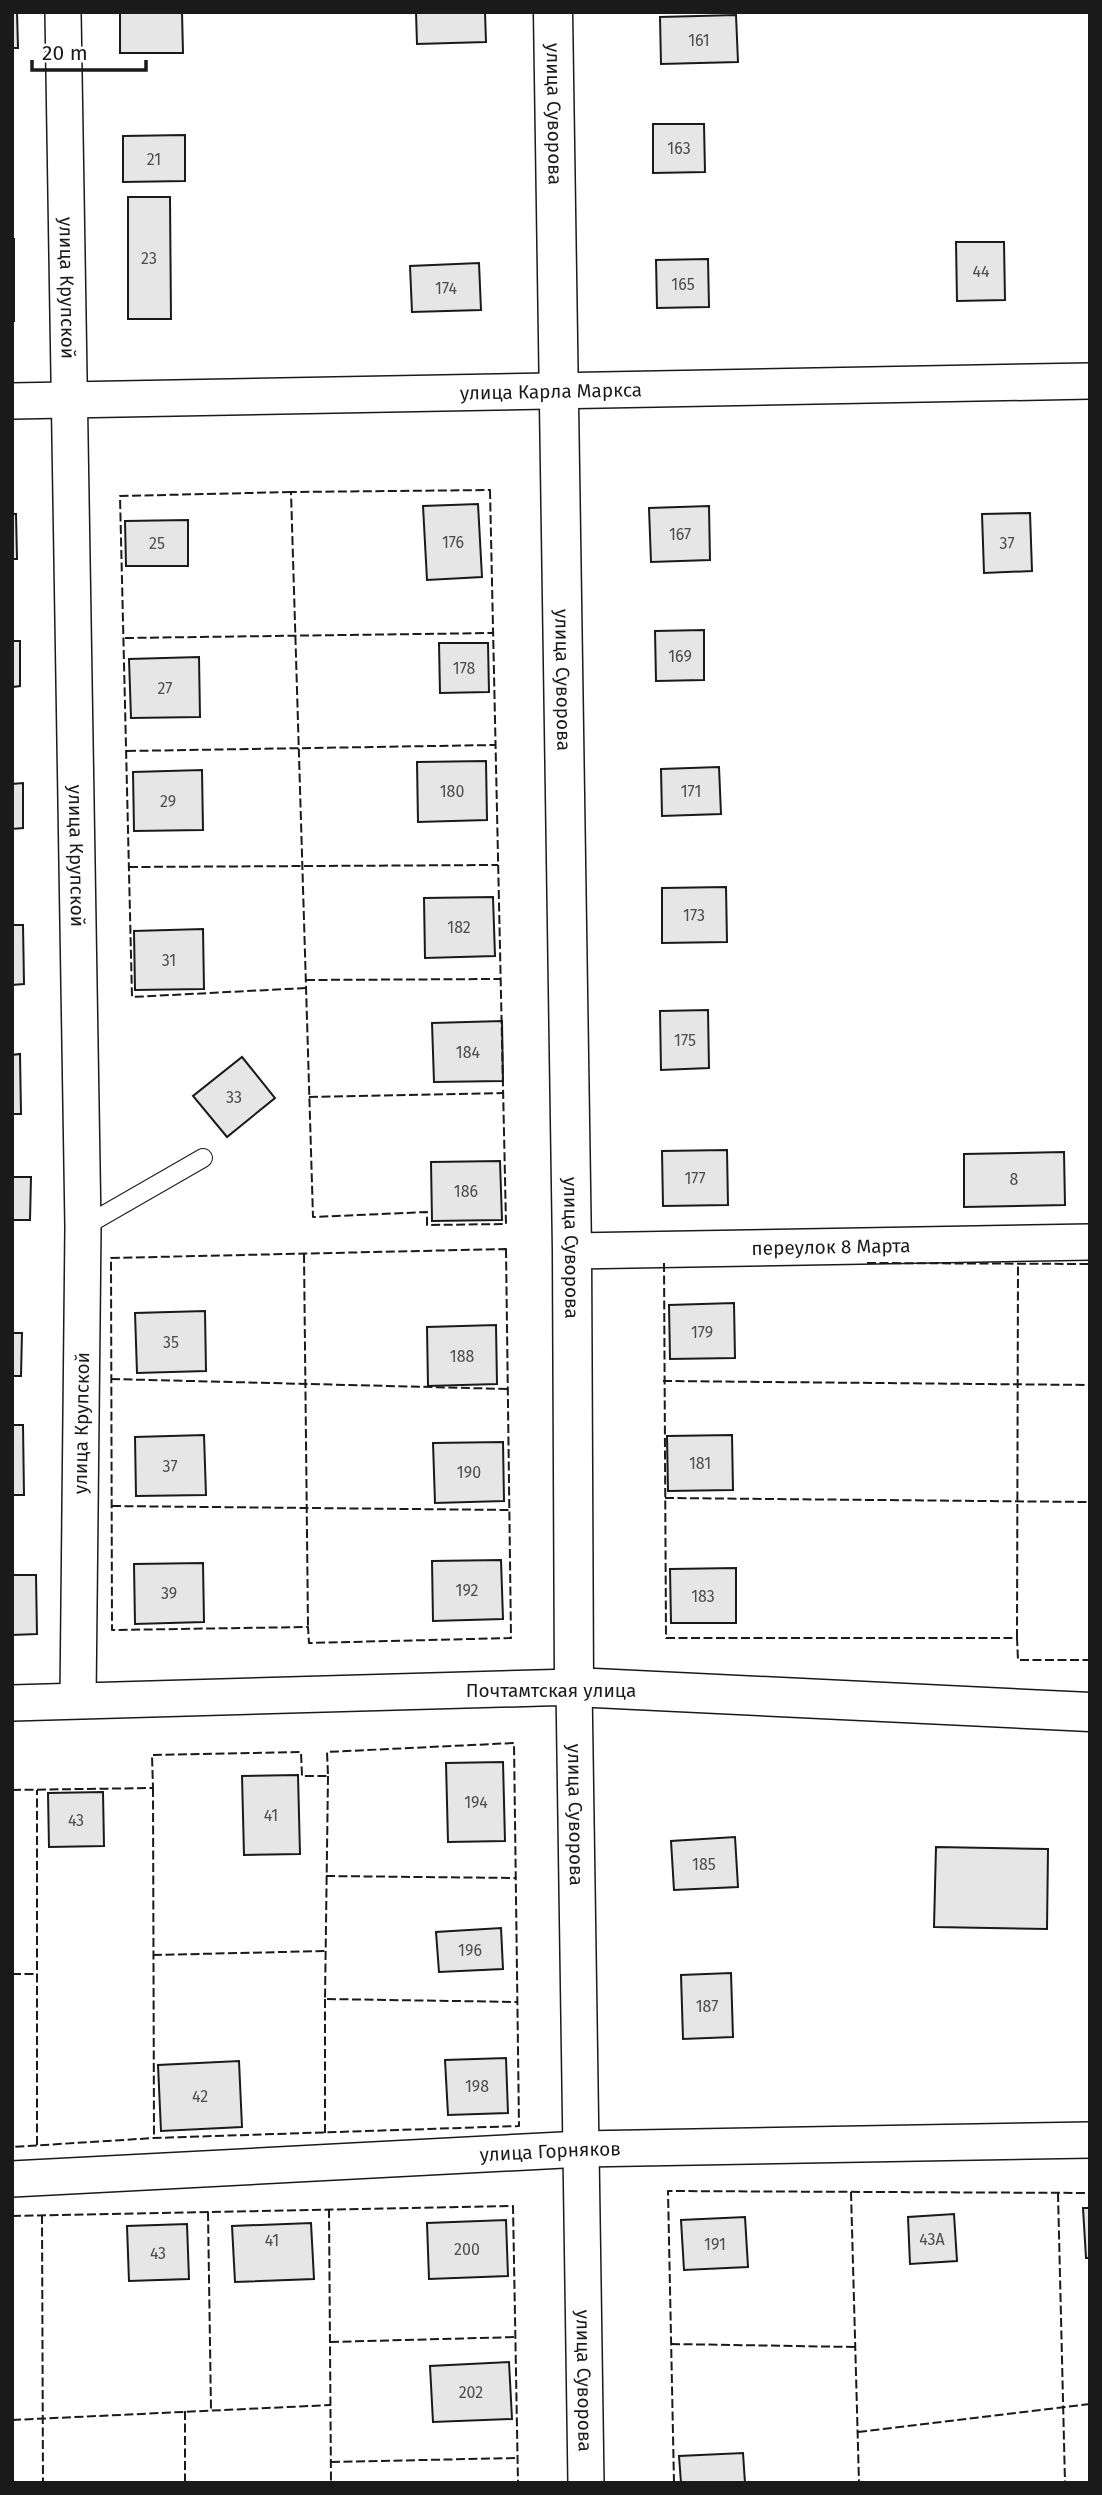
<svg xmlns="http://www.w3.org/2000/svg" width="1102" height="2495" viewBox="0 0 1102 2495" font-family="'Fira Sans',sans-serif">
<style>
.building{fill:#e6e6e6;stroke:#1a1a1a;stroke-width:2}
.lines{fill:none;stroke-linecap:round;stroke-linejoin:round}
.lane-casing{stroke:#1a1a1a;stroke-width:20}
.street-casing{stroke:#1a1a1a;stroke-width:38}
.secondary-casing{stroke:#1a1a1a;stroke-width:41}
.lane{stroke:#fff;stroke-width:18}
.street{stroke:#fff;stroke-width:35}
.secondary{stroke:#fff;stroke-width:38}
.fence{stroke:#1a1a1a;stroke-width:2;stroke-dasharray:9 3.5;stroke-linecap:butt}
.labels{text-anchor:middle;stroke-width:5;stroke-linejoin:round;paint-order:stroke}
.number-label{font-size:16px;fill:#4d4d4d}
.street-label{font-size:19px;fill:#1a1a1a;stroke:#fff}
</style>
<rect width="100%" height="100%" fill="#fff"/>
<!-- building -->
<g class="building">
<path d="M12 12H17L18 48H12Z"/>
<path d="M120 12H182L183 53H120Z"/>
<path d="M416 12H485L486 42 417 44Z"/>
<path d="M736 15 738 62 661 64 660 17Z"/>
<path d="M653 124H704L705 172 653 173Z"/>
<path d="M185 135V181L123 182V136Z"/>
<path d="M128 197H170L171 319H128Z"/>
<rect x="12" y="239" width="2" height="82"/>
<path d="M956 242H1004L1005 300 957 301Z"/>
<path d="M708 259 709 307 657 308 656 260Z"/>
<path d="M479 263 481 310 412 312 410 266Z"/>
<path d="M478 504 482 577 427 580 423 506Z"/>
<path d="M709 506 710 560 651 562 649 508Z"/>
<path d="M1030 513 1032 571 984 573 982 514Z"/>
<path d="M12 514H16L17 559H12Z"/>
<path d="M188 520V566H126L125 521Z"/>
<path d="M704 630V680L656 681 655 631Z"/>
<path d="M12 641H20V686L12 687Z"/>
<path d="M439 643H488L489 692 440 693Z"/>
<path d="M199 657 200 717 131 718 129 659Z"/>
<path d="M486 761 487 820 418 822 417 762Z"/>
<path d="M719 767 721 814 662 816 661 769Z"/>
<path d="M202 770 203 830 134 831 133 772Z"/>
<path d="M23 783V828L12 829V784Z"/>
<path d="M726 887 727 942 662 943V888Z"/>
<path d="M493 897 495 956 425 958 424 898Z"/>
<path d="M12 925H23L24 984 12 985Z"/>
<path d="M203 929 204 989 135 990 134 931Z"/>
<path d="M708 1010 709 1068 661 1070 660 1011Z"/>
<path d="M502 1021 503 1081 434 1082 432 1023Z"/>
<path d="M20 1054 21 1114H12V1055Z"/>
<path d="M242 1057 275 1098 227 1137 193 1096Z"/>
<path d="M727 1150 728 1205 663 1206 662 1151Z"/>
<path d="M1064 1152 1065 1205 964 1207V1154Z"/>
<path d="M500 1161 502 1220 432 1221 431 1162Z"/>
<path d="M12 1177H31L30 1220H12Z"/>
<path d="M734 1303 735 1358 670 1359 669 1305Z"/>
<path d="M205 1311 206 1371 137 1373 135 1313Z"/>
<path d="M496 1325 497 1384 428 1386 427 1327Z"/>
<path d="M12 1333H22L21 1376H12Z"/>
<path d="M12 1425H23L24 1495H12Z"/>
<path d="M204 1435 206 1495 136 1496 135 1437Z"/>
<path d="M732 1435 733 1490 668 1491 667 1436Z"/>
<path d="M503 1442 504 1501 435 1503 433 1443Z"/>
<path d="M501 1560 503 1619 433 1621 432 1561Z"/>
<path d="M203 1563 204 1622 135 1624 134 1564Z"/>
<path d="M736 1568V1623H671L670 1569Z"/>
<path d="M12 1575H36L37 1634 12 1635Z"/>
<path d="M503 1762 505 1841 448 1842 446 1763Z"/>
<path d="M298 1775 300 1854 244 1855 242 1776Z"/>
<path d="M103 1792 104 1846 49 1847 48 1793Z"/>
<path d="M735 1837 738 1887 674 1890 671 1841Z"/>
<path d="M936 1847 1048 1849 1047 1929 934 1927Z"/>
<path d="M501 1928 503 1969 439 1972 436 1932Z"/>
<path d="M731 1973 733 2037 683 2039 681 1975Z"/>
<path d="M506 2058 508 2113 448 2115 445 2060Z"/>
<path d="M239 2061 242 2127 161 2131 158 2065Z"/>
<path d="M1083 2208H1090V2258H1086Z"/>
<path d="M954 2214 957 2261 910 2264 908 2217Z"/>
<path d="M745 2217 748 2267 684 2270 681 2220Z"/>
<path d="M506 2220 508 2276 429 2279 427 2223Z"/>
<path d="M311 2223 314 2279 235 2282 232 2226Z"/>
<path d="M187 2224 189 2279 129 2281 127 2226Z"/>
<path d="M509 2362 512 2419 433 2422 430 2366Z"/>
<path d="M743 2453 745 2483H681L679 2456Z"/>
</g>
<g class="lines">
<!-- lane casing -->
<g class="lane-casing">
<path id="lane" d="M83 1227 203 1158"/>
</g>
<!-- street casing -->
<g class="street-casing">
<g id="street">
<path id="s1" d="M63 12 83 1227 78 1700"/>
<path id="s2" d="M12 401 1090 381"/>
<path id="s3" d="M572 1251 1090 1242"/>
<path id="s4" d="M12 1703 574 1687 586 2483"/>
<path id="s5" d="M12 2179 582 2149 1090 2140"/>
</g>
</g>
<!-- secondary casing -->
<g class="secondary-casing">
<g id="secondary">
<path id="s6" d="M553 12 572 1251 574 1687 1090 1712"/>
</g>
</g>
<!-- lane -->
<use href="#lane" class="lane"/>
<!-- street -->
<use href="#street" class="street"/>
<!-- secondary -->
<use href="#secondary" class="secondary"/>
<!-- fence -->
<g class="fence">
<path d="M490 490 506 1224 427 1225V1212L313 1217 291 492Z"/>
<path d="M291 492 120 496 132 997 306 988"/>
<path d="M125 638 493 633"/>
<path d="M127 751 495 745"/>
<path d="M129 867 498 865"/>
<path d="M306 980 501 979"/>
<path d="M309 1097 503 1093"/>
<path d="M506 1249 511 1638 309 1643 308 1627 112 1630 111 1258Z"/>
<path d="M304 1254 308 1627"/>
<path d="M664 1263 666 1638H1017L1018 1660H1090"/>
<path d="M867 1263 1090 1264"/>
<path d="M111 1379 508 1389"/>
<path d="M663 1381 1090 1385"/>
<path d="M665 1498 1090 1502"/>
<path d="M112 1506 509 1510"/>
<path d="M1017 1638 1018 1264"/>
<path d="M328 1776 325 1999 517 2002"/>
<path d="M153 1788 154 2138"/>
<path d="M12 1790 153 1788 152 1755 301 1752 302 1776H328L327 1752 514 1743 519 2126 154 2138 12 2147"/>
<path d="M326 1876 516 1878"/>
<path d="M153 1955 325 1951"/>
<path d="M12 1974H37"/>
<path d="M325 1999V2133"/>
<path d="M37 2145V1790"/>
<path d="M851 2192 859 2483"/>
<path d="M1058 2193 1065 2483"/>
<path d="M329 2209 331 2483"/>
<path d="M208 2212 211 2410"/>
<path d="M42 2215 43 2483"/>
<path d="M12 2216 513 2206 518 2483"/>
<path d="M330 2342 516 2337"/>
<path d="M671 2344 856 2347"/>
<path d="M185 2411V2483"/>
<path d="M12 2420 331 2405"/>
<path d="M858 2432 1090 2404"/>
<path d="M331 2462 517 2458"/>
<path d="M674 2483 668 2191 1090 2193"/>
</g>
</g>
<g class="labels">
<!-- number labels -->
<g class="number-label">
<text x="699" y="46">161</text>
<text x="679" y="154">163</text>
<text x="154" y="165">21</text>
<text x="149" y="264">23</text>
<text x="981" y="277">44</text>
<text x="683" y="290">165</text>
<text x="446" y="294">174</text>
<text x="680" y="540">167</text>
<text x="453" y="548">176</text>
<text x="157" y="549">25</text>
<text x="1007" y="549">37</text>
<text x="680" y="662">169</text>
<text x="464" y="674">178</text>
<text x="165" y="694">27</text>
<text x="452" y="797">180</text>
<text x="691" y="797">171</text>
<text x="168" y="807">29</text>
<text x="694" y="921">173</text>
<text x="459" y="933">182</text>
<text x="169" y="966">31</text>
<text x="685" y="1046">175</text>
<text x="468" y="1058">184</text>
<text x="234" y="1103">33</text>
<text x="695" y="1184">177</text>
<text x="1014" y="1185">8</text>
<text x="466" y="1197">186</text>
<text x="702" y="1338">179</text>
<text x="171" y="1348">35</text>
<text x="462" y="1362">188</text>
<text x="700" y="1469">181</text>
<text x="170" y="1472">37</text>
<text x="469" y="1478">190</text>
<text x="467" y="1596">192</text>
<text x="169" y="1599">39</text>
<text x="703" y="1602">183</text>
<text x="476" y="1808">194</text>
<text x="271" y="1821">41</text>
<text x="76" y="1826">43</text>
<text x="704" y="1870">185</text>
<text x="470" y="1956">196</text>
<text x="707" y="2012">187</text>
<text x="477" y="2092">198</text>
<text x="200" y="2102">42</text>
<text x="932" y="2245">43А</text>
<text x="272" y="2246">41</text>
<text x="715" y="2250">191</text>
<text x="467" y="2255">200</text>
<text x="158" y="2259">43</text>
<text x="471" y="2398">202</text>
</g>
<!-- street labels -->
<g class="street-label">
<text dy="7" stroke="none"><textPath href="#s6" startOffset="102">улица Суворова</textPath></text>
<text dy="7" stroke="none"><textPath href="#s1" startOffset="276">улица Крупской</textPath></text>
<text dy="7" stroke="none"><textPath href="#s2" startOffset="539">улица Карла Маркса</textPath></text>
<text dy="7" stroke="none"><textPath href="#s6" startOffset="668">улица Суворова</textPath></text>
<text dy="7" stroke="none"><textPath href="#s1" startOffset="844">улица Крупской</textPath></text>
<text dy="7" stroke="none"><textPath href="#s6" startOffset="1236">улица Суворова</textPath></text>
<text dy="7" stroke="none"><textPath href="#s3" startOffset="259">переулок 8 Марта</textPath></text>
<text transform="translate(81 1423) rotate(-89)" y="7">улица Крупской</text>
<text x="551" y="1697">Почтамтская улица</text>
<text dy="7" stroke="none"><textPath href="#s4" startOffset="690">улица Суворова</textPath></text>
<text dy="7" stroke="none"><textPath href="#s5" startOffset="539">улица Горняков</textPath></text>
<text dy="7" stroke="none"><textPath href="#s4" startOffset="1256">улица Суворова</textPath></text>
</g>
</g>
<!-- border -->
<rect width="1102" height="2495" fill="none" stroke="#1a1a1a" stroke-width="28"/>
<!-- scale -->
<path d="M32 60v10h114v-10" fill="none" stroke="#1a1a1a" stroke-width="3.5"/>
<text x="42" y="60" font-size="21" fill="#1a1a1a" stroke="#ffffff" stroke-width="5" paint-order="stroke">20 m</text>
</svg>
